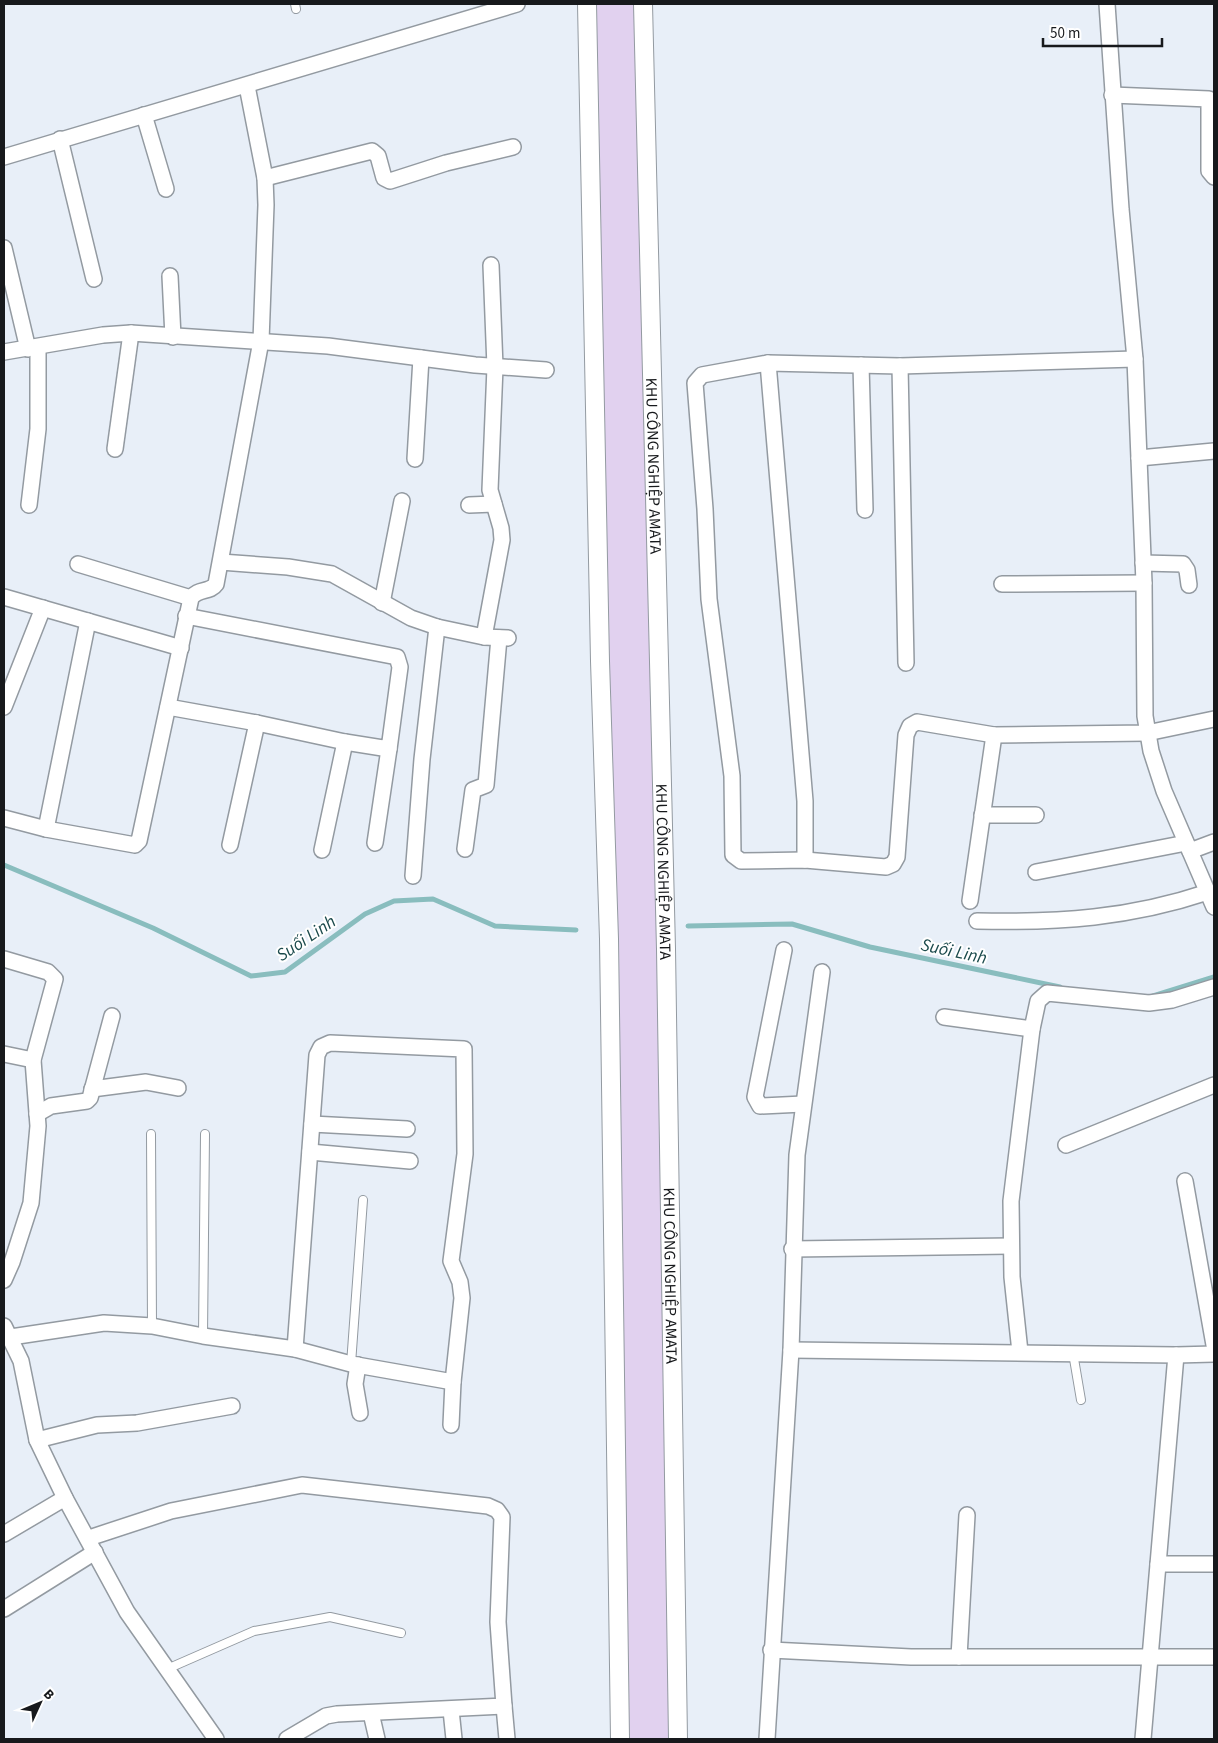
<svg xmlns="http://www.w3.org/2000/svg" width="1218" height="1743" viewBox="0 0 1218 1743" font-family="'Source Sans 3',sans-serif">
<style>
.green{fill:#e1d1ef}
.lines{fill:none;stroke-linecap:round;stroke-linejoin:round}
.stream{stroke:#89bdbe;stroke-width:5}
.service-casing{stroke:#939aa1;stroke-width:10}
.minor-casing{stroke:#939aa1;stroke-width:18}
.tertiary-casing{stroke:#939aa1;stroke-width:20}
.service{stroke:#fff;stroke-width:8}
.minor{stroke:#fff;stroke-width:15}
.tertiary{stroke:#fff;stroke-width:18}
.labels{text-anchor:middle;stroke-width:4;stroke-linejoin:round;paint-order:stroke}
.street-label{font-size:16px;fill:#17191c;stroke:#fff}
.water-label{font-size:18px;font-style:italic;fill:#1b4a4c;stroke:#fff}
</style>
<rect width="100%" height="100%" fill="#e8eff8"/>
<!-- green -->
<path class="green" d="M596 4H634L657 952 669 1739H629L618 928 609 663Z"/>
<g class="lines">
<!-- stream -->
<g class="stream">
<path d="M4 865 153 928 251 976 285 972 365 914 394 901 433 899 495 926 576 930"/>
<path d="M688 926 792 924 870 947 1060 987"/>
<path d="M1153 996 1214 977"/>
</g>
<!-- service casing -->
<g class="service-casing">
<g id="service">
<path d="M295 4 296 9"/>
<path d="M151 1134 152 1326"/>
<path d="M203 1336 205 1134"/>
<path d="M1073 1353 1081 1400"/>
<path d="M351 1364 363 1200"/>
<path d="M167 1669 254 1631 330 1617 401 1633"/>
</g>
</g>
<!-- minor casing -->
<g class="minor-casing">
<g id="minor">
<path d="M1107 4 1121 209 1135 359 1144 583 1145 716 1151 751 1164 791 1214 907"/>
<path d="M1112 95 1209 99V171L1214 177"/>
<path d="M144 115 166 189"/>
<path d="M60 139 94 279"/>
<path d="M4 157 517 4"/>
<path d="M265 178 372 151 378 156 384 178 390 181 446 163 513 147"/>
<path d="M4 248 28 349"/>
<path d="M170 276 173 337"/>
<path d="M4 352 103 335 131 333 328 346 475 365 546 370"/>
<path d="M1135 359 900 366 768 363 702 375 695 383 705 509 709 599 732 776 733 855 741 861 805 860 886 867 893 864 897 857 906 735 910 726 917 722 994 735 1068 734 1147 733 1214 719"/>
<path d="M768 363 805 801V860"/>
<path d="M861 365 865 510"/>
<path d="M900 366 906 663"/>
<path d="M115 449 131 333"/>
<path d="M1139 458 1214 451"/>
<path d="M415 459 421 358"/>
<path d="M29 505 38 429V347"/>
<path d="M469 505 494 504"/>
<path d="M221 562 288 567 332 574 411 618 437 627 484 637 508 638"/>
<path d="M1143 563 1183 564 1187 570 1189 585"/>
<path d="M78 564 191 598"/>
<path d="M1002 584 1144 583"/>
<path d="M4 597 181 648"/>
<path d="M382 603 402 501"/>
<path d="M186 616 397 657 400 667 389 749 345 742"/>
<path d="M484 637 502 540 501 528 490 490 495 367 491 265"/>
<path d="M4 707 43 608"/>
<path d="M168 707 257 723 345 742 322 850"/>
<path d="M982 815H1036"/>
<path d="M4 818 46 829 135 845 139 841 191 598C198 588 210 593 216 584L261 341 266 205 265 178 247 86"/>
<path d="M46 829 88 621"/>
<path d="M375 843 389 749"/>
<path d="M230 845 257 723"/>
<path d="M465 849 473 790 486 785 499 638"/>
<path d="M1190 851 1214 842"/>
<path d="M1036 872 1186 843"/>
<path d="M413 876 422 759 437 627"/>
<path d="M970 901 994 735"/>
<path d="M977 921C1059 923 1130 918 1208 892"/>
<path d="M784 950 755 1097 760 1106 803 1104"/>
<path d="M4 959 48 972 55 979 33 1060 38 1126 31 1203 12 1262 4 1280"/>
<path d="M944 1017 1032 1029"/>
<path d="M4 1054 33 1060"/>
<path d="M92 1089 146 1082 178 1088"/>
<path d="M37 1114 51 1106 87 1101 90 1098 112 1016"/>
<path d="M312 1124 407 1129"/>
<path d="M1066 1145 1214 1085"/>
<path d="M310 1152 410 1161"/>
<path d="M1185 1181 1214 1345"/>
<path d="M792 1249 1011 1246"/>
<path d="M4 1326 21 1361 37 1440 65 1498 127 1612 216 1739"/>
<path d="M11 1337 104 1323 152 1326 203 1336 295 1349 351 1364 453 1382"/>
<path d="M295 1349 317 1055 321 1047 330 1043 464 1049 465 1154 451 1261 460 1282 462 1298 453 1382 451 1425"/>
<path d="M791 1350 1176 1355 1214 1354"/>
<path d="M1020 1352 1012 1277 1011 1201 1032 1029 1038 1001 1047 993 1149 1003 1172 1000 1214 987"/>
<path d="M358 1365 355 1384 360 1413"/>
<path d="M37 1440 97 1425 137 1423 232 1406"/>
<path d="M4 1534 65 1498"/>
<path d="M89 1538 171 1511 302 1485 488 1506 497 1510 502 1517 498 1622 504 1706 337 1714 326 1716 287 1739"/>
<path d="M1158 1564H1214"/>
<path d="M4 1609 95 1552"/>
<path d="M771 1650 911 1657H1214"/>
<path d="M959 1657 967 1515"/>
<path d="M504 1706 507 1739"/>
<path d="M451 1710 454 1739"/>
<path d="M371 1713 377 1739"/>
<path d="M767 1739 791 1350 797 1155 822 972"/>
<path d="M1143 1739 1176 1355"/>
</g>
</g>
<!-- tertiary casing -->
<g class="tertiary-casing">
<g id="tertiary">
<path d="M587 4 600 661 609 939 620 1739"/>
<path id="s1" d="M643 4 666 949 678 1739"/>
</g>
</g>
<!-- service -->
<use href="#service" class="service"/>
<!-- minor -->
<use href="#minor" class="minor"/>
<!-- tertiary -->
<use href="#tertiary" class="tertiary"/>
</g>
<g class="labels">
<!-- street labels -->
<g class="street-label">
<text dy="6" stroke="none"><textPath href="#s1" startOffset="462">KHU CÔNG NGHIỆP AMATA</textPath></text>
<text dy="6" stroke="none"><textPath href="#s1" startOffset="868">KHU CÔNG NGHIỆP AMATA</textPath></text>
<text dy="6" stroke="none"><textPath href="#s1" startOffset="1272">KHU CÔNG NGHIỆP AMATA</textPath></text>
</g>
<!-- water labels -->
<g class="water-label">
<text transform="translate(306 938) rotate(-34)" y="6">Suối Linh</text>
<text transform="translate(954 951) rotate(12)" y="6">Suối Linh</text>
</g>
</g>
<!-- border -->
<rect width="1218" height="1743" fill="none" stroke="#17191c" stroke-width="10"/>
<!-- north arrow -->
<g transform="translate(40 1703) rotate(46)" stroke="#ffffff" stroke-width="4" paint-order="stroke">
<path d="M0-4L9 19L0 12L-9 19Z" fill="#17191c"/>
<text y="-8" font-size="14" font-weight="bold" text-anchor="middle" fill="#17191c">B</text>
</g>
<!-- scale -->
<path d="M1043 38v8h119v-8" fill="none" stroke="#17191c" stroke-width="2.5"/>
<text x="1050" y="38" font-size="15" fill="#17191c" stroke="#ffffff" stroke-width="4" paint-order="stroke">50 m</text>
</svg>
